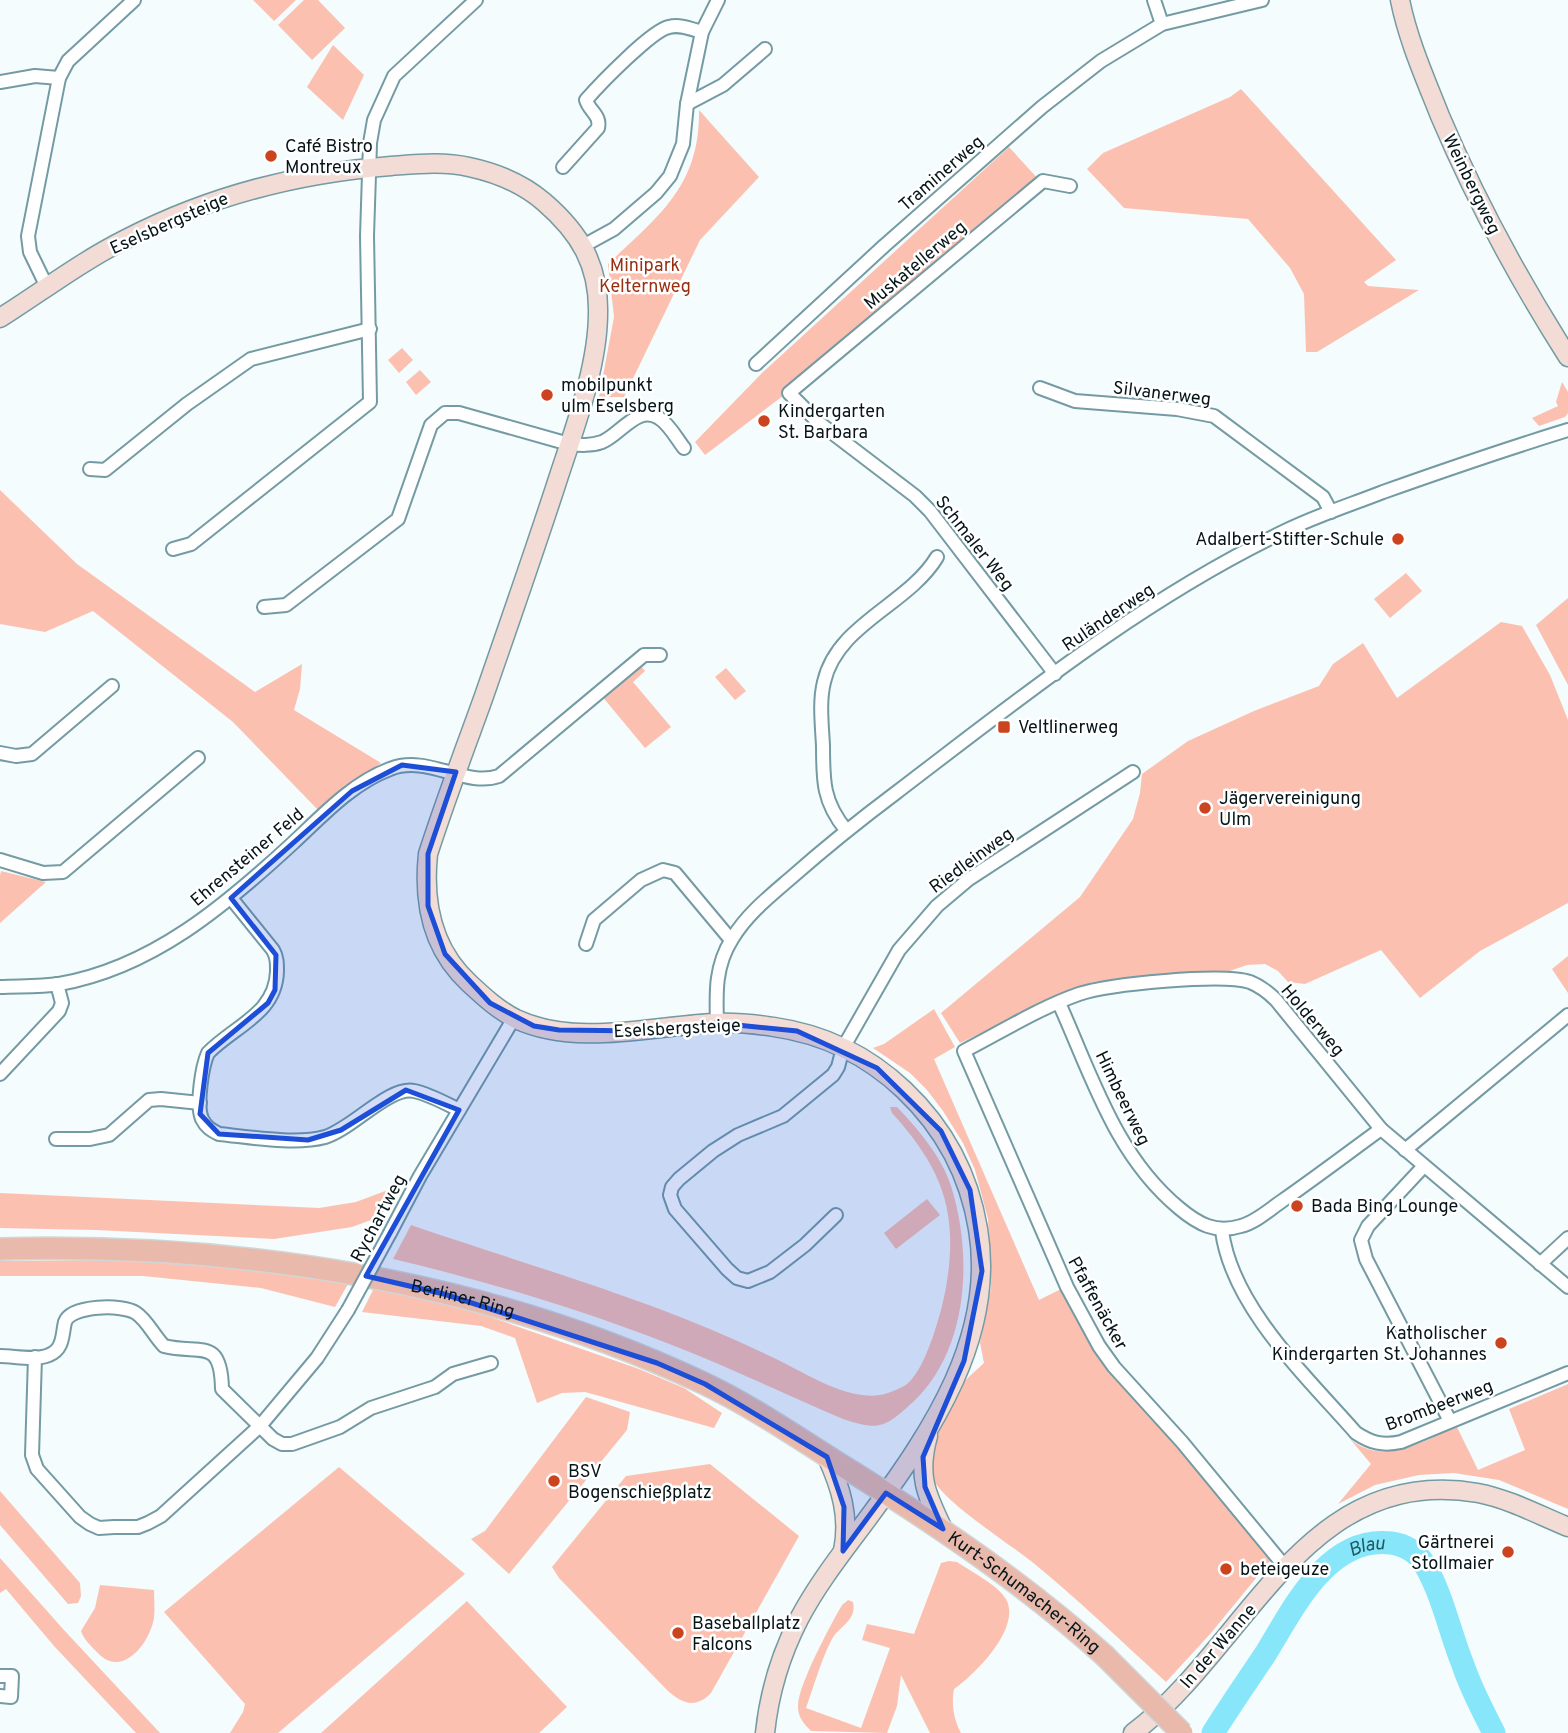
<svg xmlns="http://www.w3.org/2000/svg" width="1568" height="1733" viewBox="0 0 1568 1733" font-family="Overpass,sans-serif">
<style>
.green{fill:#fcc0b1}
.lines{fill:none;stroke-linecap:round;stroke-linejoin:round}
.river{stroke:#87e6f9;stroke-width:23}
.street-casing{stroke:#749ba3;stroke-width:16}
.secondary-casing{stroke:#749ba3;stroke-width:21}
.primary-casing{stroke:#d2d5d5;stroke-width:24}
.street{stroke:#fff;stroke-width:12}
.secondary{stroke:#f4dcd6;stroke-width:18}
.primary{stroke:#e9b9ac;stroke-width:21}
.street-bridge-casing{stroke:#749ba3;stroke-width:16;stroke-linecap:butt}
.primary-bridge-casing{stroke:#d2d5d5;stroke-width:24;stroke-linecap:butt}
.street-bridge{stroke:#fff;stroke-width:12}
.primary-bridge{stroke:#e9b9ac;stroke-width:21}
.marked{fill:#1d4ed8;fill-opacity:0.2;stroke:#1d4ed8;stroke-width:5;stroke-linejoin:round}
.poi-dot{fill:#cc431f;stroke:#fff;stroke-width:2.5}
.labels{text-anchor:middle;stroke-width:5;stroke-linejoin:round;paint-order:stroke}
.poi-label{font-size:18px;fill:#061518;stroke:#fff;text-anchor:start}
.street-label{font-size:18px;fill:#061518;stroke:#fff}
.park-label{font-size:18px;fill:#992e11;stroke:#fff}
.water-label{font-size:19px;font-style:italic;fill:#225862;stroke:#fff}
</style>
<rect width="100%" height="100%" fill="#f4fcfd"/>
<!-- green -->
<g class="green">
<path d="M253 0H296L274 21Z"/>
<path d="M304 0H318L345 28 312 60 278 25Z"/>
<path d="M333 45 364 75 343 120 307 87Z"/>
<path d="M1241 89 1396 260 1364 282 1368 286 1419 290 1317 352H1306L1304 294 1290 268 1248 219 1124 208 1087 169 1103 153 1230 97Z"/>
<path d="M699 110 759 177 700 240 624 397H599L614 317 608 264C658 216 700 187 699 110Z"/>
<path d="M1009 147 1040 181 788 392 705 455 695 442 762 373Z"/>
<path d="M402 348 413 360 399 373 388 360Z"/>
<path d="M420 370 431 382 416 395 406 382Z"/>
<path d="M1562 382 1568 392V413L1565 417 1539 426 1532 418 1558 406 1556 402Z"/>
<path d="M0 490 77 564 255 692 302 664 300 689 294 710 381 763 349 785 318 810 233 722 93 611 45 632 0 624Z"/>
<path d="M1406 573 1422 591 1390 618 1374 599Z"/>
<path d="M1568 598V685L1536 625Z"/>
<path d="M1501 622 1522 626 1550 675 1568 720V903L1480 951 1420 998 1381 950 1305 984 1288 982 1278 971 1265 964 1247 965 1224 973 1187 974 1092 982 960 1043 941 1013 1080 897 1133 819 1140 793 1142 774 1188 741 1254 711 1319 686 1333 664 1363 643 1397 698Z"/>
<path d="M641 666 645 671 633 682 671 727 645 748 601 695 630 671Z"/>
<path d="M726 668 746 691 735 700 715 677Z"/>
<path d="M1 871 46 882 0 923V876Z"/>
<path d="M1568 956V993L1552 969Z"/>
<path d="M934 1009 955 1047 934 1059 1039 1300 1063 1288 1085 1334 1101 1358 1274 1556 1211 1633 1166 1682C1121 1641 1078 1599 1031 1561 1008 1543 944 1502 933 1479 922 1457 949 1400 965 1381 970 1375 978 1369 984 1363L980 1343 991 1288 988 1219 975 1170 963 1143 943 1111 927 1090 910 1073 873 1048 884 1044Z"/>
<path d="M890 1107H897C918 1129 942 1157 951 1186 973 1255 969 1350 913 1402 885 1428 879 1431 843 1419 792 1397 743 1374 692 1353 595 1314 495 1283 393 1259L411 1225C533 1267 658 1301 774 1358 806 1373 852 1405 888 1393 893 1391 902 1388 907 1384 926 1369 942 1311 946 1287 959 1212 942 1168 892 1113Z"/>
<path d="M401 1185 387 1210 371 1220 352 1227 274 1239 96 1230 0 1228V1193L319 1208 356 1202Z"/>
<path d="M927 1199 940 1215 896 1249 884 1233Z"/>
<path d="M108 1260 207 1264 348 1284 335 1307 261 1288 143 1276H0V1261Z"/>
<path d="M374 1288 479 1313 639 1369 684 1388 722 1413 714 1428 585 1392 562 1393 537 1403 515 1338 481 1326 362 1312Z"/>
<path d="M1568 1384V1509L1499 1480 1454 1473 1419 1475 1375 1485 1338 1504 1371 1464 1350 1439C1384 1467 1422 1441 1457 1427L1478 1470 1525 1450 1509 1409Z"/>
<path d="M586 1397 630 1412 627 1430 509 1574 471 1539 485 1531Z"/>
<path d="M710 1464 799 1536 711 1693C695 1710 680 1703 665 1688L559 1578 552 1567 626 1476Z"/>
<path d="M339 1467 465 1574 278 1733H230L243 1712 245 1704 164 1612Z"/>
<path d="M0 1491 80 1583 81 1596 78 1603 68 1604 0 1525Z"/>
<path d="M0 1558 63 1629 160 1733H136L54 1646 6 1589 0 1593Z"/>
<path d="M949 1561 957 1562C970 1571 998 1585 1006 1599 1022 1628 975 1674 954 1689 951 1703 954 1721 961 1733H930L901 1675 897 1706 887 1733 811 1731C804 1724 798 1717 798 1707 797 1687 831 1624 842 1605L848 1600 853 1602C857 1621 839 1626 832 1639 821 1660 814 1686 806 1708L861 1728 890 1648 862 1640 867 1624 914 1634 941 1563Z"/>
<path d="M100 1585 154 1590C154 1599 155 1609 154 1618 150 1643 122 1679 98 1653 91 1646 84 1640 81 1631L95 1608Z"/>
<path d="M467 1601 567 1707 539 1733H321Z"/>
</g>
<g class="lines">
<!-- river -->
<path class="river" id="s1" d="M1213 1733C1230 1706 1248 1680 1266 1653 1293 1609 1328 1535 1391 1543 1406 1545 1417 1552 1425 1565 1443 1596 1450 1633 1463 1665 1471 1689 1483 1711 1494 1733"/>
<!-- street casing -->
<g class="street-casing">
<g id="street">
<path d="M1154 0 1162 24"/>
<path d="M0 82 35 76 59 78"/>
<path d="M687 104 723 85 765 49"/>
<path d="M563 167 598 128C601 115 589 111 586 100 599 85 652 30 669 27 680 24 691 29 702 32"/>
<path d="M583 246 614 229 656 193 670 176 683 144 687 104 702 32 718 0"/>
<path d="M47 287 30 252 28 236 59 78 68 61 134 0"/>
<path d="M756 364 884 246 1042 107 1101 61 1162 24 1262 0"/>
<path d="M1040 388 1075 401 1177 409 1214 416 1323 497 1331 512"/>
<path d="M90 469 105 470 187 404 251 359 370 329"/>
<path d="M173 549 191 544 370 402 367 236 370 143 374 120 394 76 476 0"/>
<path d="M264 607 286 605 398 519 431 425 445 413H459L569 444C580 445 591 446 602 442 620 435 638 404 659 418 669 424 677 439 684 448"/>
<path d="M1055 674 930 511 915 496 818 422 789 393 1043 181 1070 186"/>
<path d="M0 753 16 756 32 754 112 686"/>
<path d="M846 830C823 802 823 781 823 746 822 725 819 702 824 682 837 624 908 605 937 557"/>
<path d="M0 860 43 873 63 872 198 758"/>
<path d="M231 898 273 950C277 957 277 963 277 971 276 1014 234 1026 208 1053 202 1066 196 1105 202 1119 206 1127 211 1130 219 1134 250 1137 295 1145 325 1137 352 1129 389 1086 414 1091 429 1094 445 1103 459 1110"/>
<path d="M586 944 594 920 641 880 663 870 675 873 731 940"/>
<path d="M0 987C19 986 40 987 59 984 152 968 226 905 293 843 321 817 352 783 390 769 428 754 465 788 499 776L644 655H660"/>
<path d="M1059 1003C1092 1076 1115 1155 1179 1208 1198 1224 1216 1234 1241 1226 1256 1222 1269 1210 1282 1201 1315 1178 1348 1153 1381 1129"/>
<path d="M717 1023C716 992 715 966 732 939 747 914 770 896 792 877 826 847 861 819 897 792 1019 699 1143 599 1283 532 1315 516 1350 505 1383 492 1445 470 1506 449 1568 430"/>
<path d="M0 1074 59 1011 62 1003 57 984"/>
<path d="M56 1139H90L109 1135 149 1100 161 1099 200 1103"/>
<path d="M1405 1150 1568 1015"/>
<path d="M1423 1167 1368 1226 1361 1240 1366 1259 1450 1421"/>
<path d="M836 1215 805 1245 770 1272 748 1281 737 1278 727 1269 675 1209 670 1195 672 1187 679 1179 713 1151 738 1135 783 1116 833 1075 838 1067 843 1048 899 950 937 906 969 879 1133 772"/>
<path d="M1222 1231C1232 1307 1307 1377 1356 1433 1371 1443 1383 1446 1401 1442L1568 1373"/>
<path d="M390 1233 420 1176 514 1018"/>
<path d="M1540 1264 1568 1238"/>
<path d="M0 1356C15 1356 35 1361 49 1355 64 1349 62 1334 65 1322 71 1305 123 1304 136 1313 147 1320 154 1336 164 1346 200 1355 221 1336 222 1389L273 1439 282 1444H292L309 1438 340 1427 371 1408 435 1387 453 1374 491 1363"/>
<path d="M35 1357 32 1455 37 1469 80 1517 90 1524 99 1528 114 1527H138L148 1523 161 1516 260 1426 317 1358 348 1310"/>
<path d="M1286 1568 1182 1442 1114 1367 1099 1346 1067 1287 964 1051C1001 1032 1039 1008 1079 994 1109 984 1222 973 1250 982 1260 986 1269 993 1276 1000L1381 1129 1568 1287"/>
<path d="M0 1676H12L11 1697 0 1696"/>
</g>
</g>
<!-- secondary casing -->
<g class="secondary-casing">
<g id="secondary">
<path d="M1400 0C1408 40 1425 78 1440 116 1476 201 1519 280 1568 357"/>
<path d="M0 318C41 292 82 261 126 239 209 196 299 173 391 166 417 164 443 161 469 167 497 173 522 183 544 202 580 233 599 265 598 313 598 369 572 435 555 488 532 558 508 627 484 696 465 749 445 801 428 854 423 902 432 949 469 983 483 996 498 1010 516 1019 576 1047 652 1026 714 1023 734 1022 755 1024 774 1027 823 1034 868 1056 904 1090 944 1128 969 1174 978 1229 996 1336 932 1431 871 1514 846 1548 819 1581 799 1619 781 1654 769 1694 765 1733"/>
<path d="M928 1436C917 1475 926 1494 943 1529"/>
<path d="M827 1457C841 1488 850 1517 843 1551"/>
<path d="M1133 1733C1248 1647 1304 1463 1478 1493 1509 1499 1539 1515 1568 1527"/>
</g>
</g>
<!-- primary casing -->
<g class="primary-casing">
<g id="primary">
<path id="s2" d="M0 1249C240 1243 485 1280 703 1383 756 1408 805 1443 854 1473 942 1528 1027 1586 1104 1655"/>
</g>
</g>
<!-- street -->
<use href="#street" class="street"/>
<!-- secondary -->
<use href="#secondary" class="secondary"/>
<!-- primary -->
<use href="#primary" class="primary"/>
<!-- street-bridge casing -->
<g class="street-bridge-casing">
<path id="street-bridge" d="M348 1310 390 1233"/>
</g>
<!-- primary-bridge casing -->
<g class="primary-bridge-casing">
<path id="primary-bridge" d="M1104 1655 1182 1733"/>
</g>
<!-- street-bridge -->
<use href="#street-bridge" class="street-bridge"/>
<!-- primary-bridge -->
<use href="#primary-bridge" class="primary-bridge"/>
</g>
<!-- marked area -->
<path class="marked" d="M402 765 456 772 428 854V906L445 954 490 1003 534 1026 559 1030 644 1031 717 1023 797 1031 877 1068 941 1131 970 1190 982 1271 964 1361 923 1457 925 1487 943 1529 886 1493 843 1551 844 1507 827 1457 705 1384 657 1363 444 1294 366 1276 459 1110 406 1090 341 1130 308 1140 219 1134 200 1114 208 1053 268 1003 275 990 276 955 231 898 352 791Z"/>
<!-- markers -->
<g class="poi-dot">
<circle cx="271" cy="156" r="7"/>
<circle cx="547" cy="395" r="7"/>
<circle cx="764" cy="421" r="7"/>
<circle cx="1398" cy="539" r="7"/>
<rect x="997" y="720" width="14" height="14" rx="3.5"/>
<circle cx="1205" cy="808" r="7"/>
<circle cx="1297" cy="1206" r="7"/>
<circle cx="1501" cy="1343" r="7"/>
<circle cx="554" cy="1481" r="7"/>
<circle cx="1508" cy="1552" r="7"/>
<circle cx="1226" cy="1569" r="7"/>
<circle cx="678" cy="1633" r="7"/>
</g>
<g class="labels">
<!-- poi labels -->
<g class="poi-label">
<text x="285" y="152">Café Bistro<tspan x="285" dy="21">Montreux</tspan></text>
<text x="561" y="391">mobilpunkt<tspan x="561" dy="21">ulm Eselsberg</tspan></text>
<text x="778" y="417">Kindergarten<tspan x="778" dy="21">St. Barbara</tspan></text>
<text x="1384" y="545" text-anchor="end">Adalbert-Stifter-Schule</text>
<text x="1018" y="733">Veltlinerweg</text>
<text x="1219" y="804">Jägervereinigung<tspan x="1219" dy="21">Ulm</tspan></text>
<text x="1311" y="1212">Bada Bing Lounge</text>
<text x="1487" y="1339" text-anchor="end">Katholischer<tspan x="1487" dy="21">Kindergarten St. Johannes</tspan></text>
<text x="568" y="1477">BSV<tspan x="568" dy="21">Bogenschießplatz</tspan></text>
<text x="1494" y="1548" text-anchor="end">Gärtnerei<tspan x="1494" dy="21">Stollmaier</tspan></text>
<text x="1240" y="1575">beteigeuze</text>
<text x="692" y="1629">Baseballplatz<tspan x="692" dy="21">Falcons</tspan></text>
</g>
<!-- street labels -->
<g class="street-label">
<text transform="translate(941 173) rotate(-41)" y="6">Traminerweg</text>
<text transform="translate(1472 184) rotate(64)" y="6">Weinbergweg</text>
<text transform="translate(169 223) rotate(-24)" y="6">Eselsbergsteige</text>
<text transform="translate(915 265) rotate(-40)" y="6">Muskatellerweg</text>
<text transform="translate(1162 393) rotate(7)" y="6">Silvanerweg</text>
<text transform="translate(975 543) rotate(52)" y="6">Schmaler Weg</text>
<text transform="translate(1108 617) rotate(-34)" y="6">Ruländerweg</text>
<text transform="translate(247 857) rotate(-40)" y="6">Ehrensteiner Feld</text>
<text transform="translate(971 860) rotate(-36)" y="6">Riedleinweg</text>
<text transform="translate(1313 1020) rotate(50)" y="6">Holderweg</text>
<text transform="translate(677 1028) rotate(-3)" y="6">Eselsbergsteige</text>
<text transform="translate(1123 1098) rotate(64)" y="6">Himbeerweg</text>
<text transform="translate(378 1218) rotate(-62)" y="6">Rychartweg</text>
<text dy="6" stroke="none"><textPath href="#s2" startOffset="467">Berliner Ring</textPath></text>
<text transform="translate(1098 1303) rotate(61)" y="6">Pfaffenäcker</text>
<text transform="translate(1439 1405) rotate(-21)" y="6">Brombeerweg</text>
<text dy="6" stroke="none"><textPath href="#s2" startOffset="1106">Kurt-Schumacher-Ring</textPath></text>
<text transform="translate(1218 1646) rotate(-49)" y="6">In der Wanne</text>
</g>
<!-- park labels -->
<g class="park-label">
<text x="645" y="271">Minipark<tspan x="645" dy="21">Kelternweg</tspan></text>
</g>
<!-- water labels -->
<g class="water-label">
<text dy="7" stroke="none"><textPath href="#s1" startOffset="248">Blau</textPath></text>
</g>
</g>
</svg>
